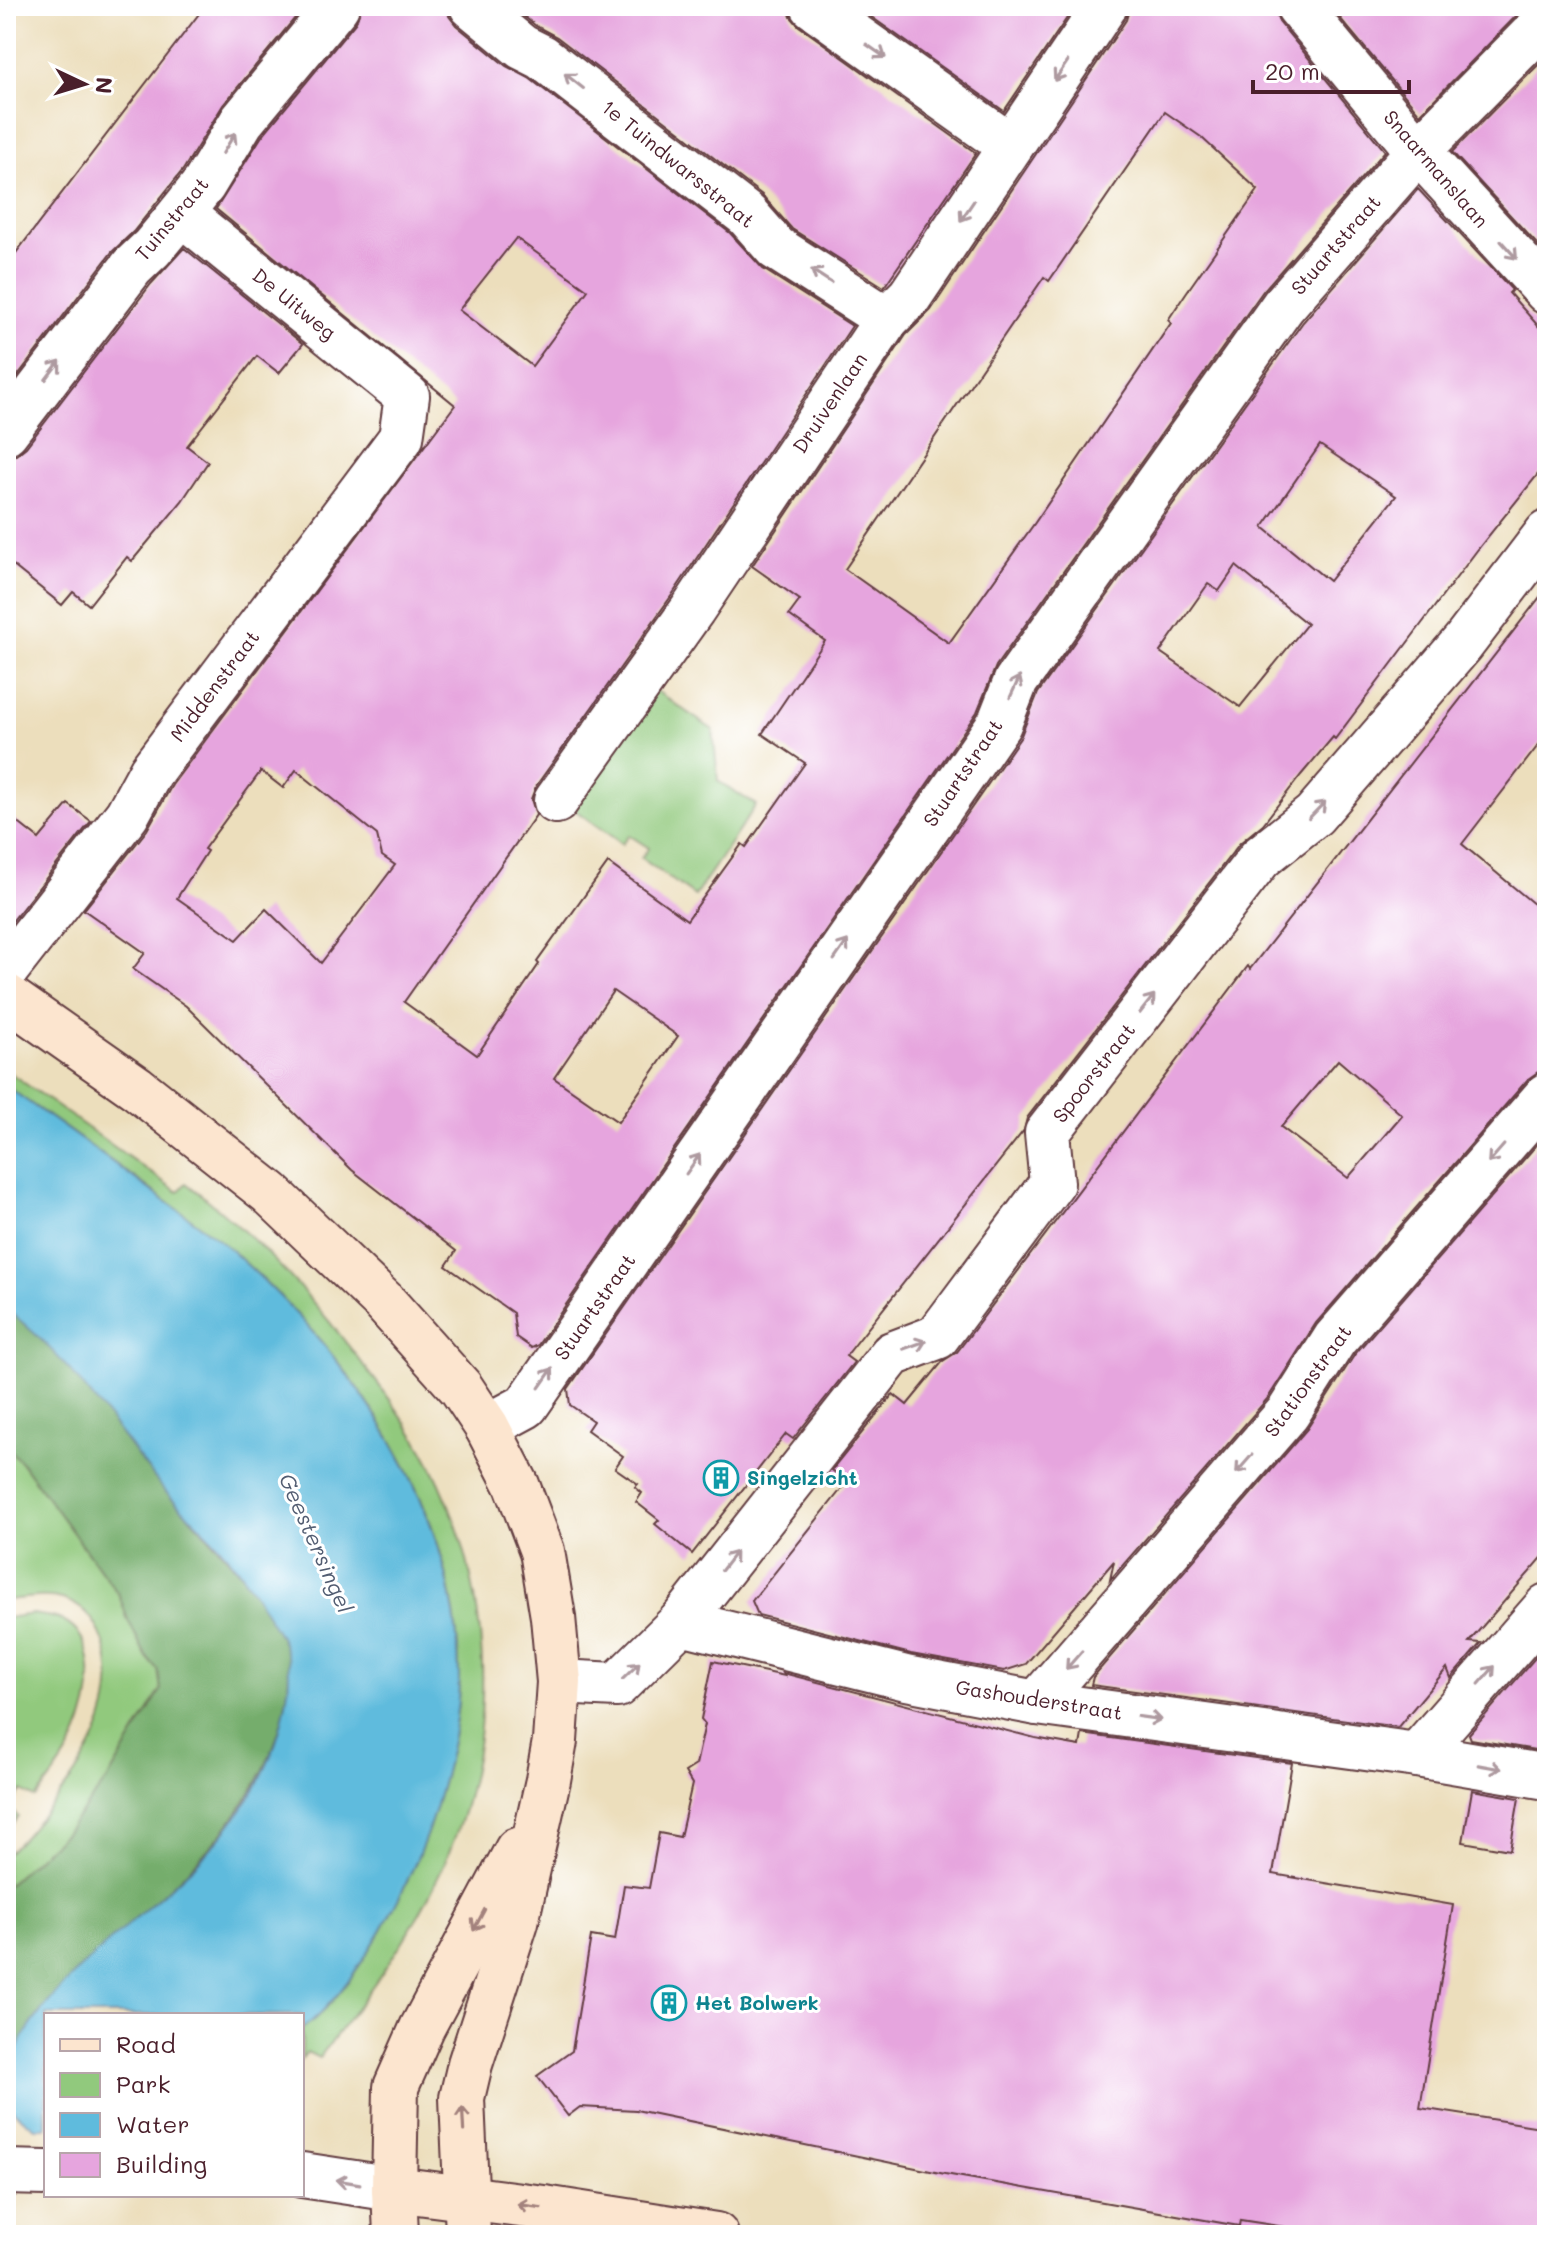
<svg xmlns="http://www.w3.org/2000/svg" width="1553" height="2241" viewBox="0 0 1553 2241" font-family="Mali,sans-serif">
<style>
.green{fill:#91c97d;stroke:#6e7454;stroke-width:2}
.forest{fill:#74ad6c;stroke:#5f664c;stroke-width:2}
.water{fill:#5fbbdd;stroke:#546d84;stroke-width:2}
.building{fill:#e6a5de;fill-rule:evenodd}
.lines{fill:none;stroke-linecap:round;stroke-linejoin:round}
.minor-casing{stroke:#623c41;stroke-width:48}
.tertiary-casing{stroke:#623c41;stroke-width:48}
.secondary-casing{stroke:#623c41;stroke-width:48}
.minor{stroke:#fff;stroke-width:44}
.tertiary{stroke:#fff;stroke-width:44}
.secondary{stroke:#fce5cf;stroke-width:44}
.oneway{stroke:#ae9aa0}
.oneway2{stroke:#a3827d}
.labels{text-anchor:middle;stroke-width:6;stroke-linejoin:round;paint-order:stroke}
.street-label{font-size:20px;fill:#4a1f2b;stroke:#fff}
.culture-label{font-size:20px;font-weight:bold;fill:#0d838f;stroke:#fff;text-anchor:start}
.water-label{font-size:22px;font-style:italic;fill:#525d72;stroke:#fff}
</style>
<rect width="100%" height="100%" fill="#fff"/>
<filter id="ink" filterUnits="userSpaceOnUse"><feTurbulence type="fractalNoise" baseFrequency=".0125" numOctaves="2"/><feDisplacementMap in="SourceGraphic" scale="16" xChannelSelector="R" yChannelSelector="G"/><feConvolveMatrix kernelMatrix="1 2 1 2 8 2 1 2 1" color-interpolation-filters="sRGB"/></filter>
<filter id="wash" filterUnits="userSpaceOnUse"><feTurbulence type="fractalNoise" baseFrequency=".006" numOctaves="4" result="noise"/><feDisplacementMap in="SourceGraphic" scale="32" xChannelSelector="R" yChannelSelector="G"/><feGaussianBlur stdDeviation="1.8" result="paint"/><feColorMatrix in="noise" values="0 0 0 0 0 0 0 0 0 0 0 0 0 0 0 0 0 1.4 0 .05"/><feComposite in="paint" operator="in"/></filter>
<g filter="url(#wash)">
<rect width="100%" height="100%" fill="#ecdebc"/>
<!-- green -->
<g class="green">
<path d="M649 686 713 730 718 781 756 805 695 896 641 858 649 848 629 835 622 844 565 803Z"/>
<path d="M6 1070 178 1192 186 1183C250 1231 303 1286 351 1349 379 1385 409 1422 430 1463 491 1583 500 1725 450 1850 419 1928 369 1992 319 2058L307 2052 302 2059V2029C357 1989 413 1880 433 1815 446 1773 459 1724 459 1679 460 1507 355 1360 231 1250 207 1229 179 1211 154 1192 105 1156 55 1121 6 1086Z"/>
<path d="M6 1446 21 1462 119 1595 128 1620 146 1656 159 1670 161 1690 108 1779 65 1833 6 1886V1854C19 1844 29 1830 40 1818 83 1770 126 1707 103 1640 95 1619 84 1606 62 1599 44 1594 24 1599 6 1600Z"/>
<path d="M32 1614C39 1615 49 1616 56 1618 75 1625 86 1640 89 1659 97 1712 69 1759 35 1798L22 1791 10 1806 18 1817 6 1832V1618Z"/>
</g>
<!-- forest -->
<path class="forest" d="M6 1309C39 1334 69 1366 95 1399 120 1430 142 1465 169 1495 213 1542 260 1586 285 1648 292 1666 288 1695 284 1714 258 1819 179 1879 103 1949 62 1987 25 2024 6 2078V1886L65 1833 108 1779 161 1690 158 1670 146 1656 128 1620 119 1595 21 1462 6 1446Z"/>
<!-- water -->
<path class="water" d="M6 1086C55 1121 105 1156 153 1192 179 1211 207 1229 231 1250 355 1360 459 1507 459 1679 459 1724 446 1773 433 1815 413 1880 357 1989 302 2029V2015H46V2128H35L6 2105C6 2095 5 2084 7 2075 27 1997 138 1920 195 1865 235 1825 269 1776 282 1721 287 1700 293 1671 285 1649 282 1638 274 1627 268 1617 256 1594 241 1572 224 1552 206 1530 183 1512 165 1491 114 1428 71 1359 6 1309Z"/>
<g id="blocks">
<!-- building -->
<g class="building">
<path d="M205 6H305L223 105 183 170 134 231 112 252 6 391V266Z"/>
<path d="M361 6H448L449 16 456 25 506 66 529 78 730 233 763 269 852 326 672 595 536 786 531 799 536 815 404 1002 477 1055 539 964 537 962 608 863 687 920 742 844 746 847 805 763 762 734 825 641 789 615 800 600 752 566 906 335 931 310 1126 20 1130 6H1274L1279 22 1385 151 1263 291 996 666 977 712 538 1345 532 1348 516 1337 513 1313 446 1266 456 1251 352 1170 186 1006 133 969 145 953 84 910 147 830 172 785 455 405 216 209 262 136 356 22ZM1165 112 1201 137 1258 190 1186 293 1168 320 1171 323 1034 524 949 643 845 569 1044 277 1049 281ZM516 238 588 290 532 366 459 310ZM296 770 377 835 382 856 395 865 321 963 266 909 237 940 177 898 207 851 204 849 261 771 283 788ZM613 991 678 1036 618 1122 554 1078Z"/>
<path d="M511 6H788L791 17 799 26 976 153 884 287 792 229 762 195 557 37 536 26Z"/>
<path d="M856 6H1075L1004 111Z"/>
<path d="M1330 6H1526L1420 114Z"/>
<path d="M1547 56V255L1452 152Z"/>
<path d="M1418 189 1512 290 1509 293 1547 336V463L1478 549 1335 739 1333 737 1301 775 1263 824 1240 843 1027 1118 1024 1130 846 1356 854 1362 793 1439 786 1434 692 1554 655 1524 659 1520 636 1502 642 1493 635 1487 638 1484 615 1468 623 1456 587 1430 593 1421 570 1405 568 1389 1020 738 1038 693 1303 322ZM1320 445 1396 496 1329 581 1263 527ZM1236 566 1307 624 1240 707 1160 652 1208 584 1219 591Z"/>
<path d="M184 248 303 344 279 373 257 356 187 446 208 462 182 501 132 561 127 557 89 605 73 592 62 605 6 560V456L16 455 26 447 151 284Z"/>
<path d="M1547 588V734L1462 844 1547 915V1071L1538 1072 1528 1079 1316 1323 1268 1398 1110 1580 1114 1561 1026 1664 1004 1671 911 1654 758 1615 752 1601 847 1482 832 1470 893 1394 907 1405 943 1361 957 1352 1248 966 1250 969ZM1338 1060 1402 1115 1348 1178 1281 1127Z"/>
<path d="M68 804 91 821 6 929V813L39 839Z"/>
<path d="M1547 1133V1552L1469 1642 1481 1643 1451 1678 1447 1668 1398 1727 1091 1685 1093 1677 1307 1429 1355 1354Z"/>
<path d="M1541 1651 1547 1652V1752L1471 1739 1469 1734Z"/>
<path d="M713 1661 785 1676 783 1673 1035 1738 1080 1746 1082 1734 1292 1763 1273 1874 1453 1905 1420 2108 1547 2128V2235H1337L1240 2220 1239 2226 945 2174 636 2110 580 2107 568 2116 537 2076 572 2051 591 1936 615 1940 624 1885 649 1888 659 1833 680 1837 692 1784 685 1772 696 1765 705 1724 701 1719Z"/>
<path d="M1472 1790 1519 1798 1510 1850 1463 1842Z"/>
</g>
</g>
</g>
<g filter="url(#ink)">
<use href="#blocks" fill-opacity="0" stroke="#623c41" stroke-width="2"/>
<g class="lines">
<!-- minor casing -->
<g class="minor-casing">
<g id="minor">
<path d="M472 6 522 47 542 57 747 215 776 248 887 319"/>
<path d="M813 6 1010 146"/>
<path d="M1298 6 1418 151 1547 292"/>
<path d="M6 432 132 267 152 248 181 213 204 184 242 121 337 6"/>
<path d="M556 801 693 609 887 319 910 296 1105 6"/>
<path d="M6 970 127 815 151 771 401 438 407 396 181 213"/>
<path d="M487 1427 526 1406 999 724 1016 681 1283 306 1418 151 1547 20"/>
<path d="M681 1622 892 1354 937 1337 1052 1183 1047 1133 1260 858 1314 815 1463 643 1547 533"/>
<path d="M559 1682 617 1685 681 1622 906 1678 1037 1703 1417 1755 1547 1777"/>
<path d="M1037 1703 1288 1413 1335 1339 1547 1095"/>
<path d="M1417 1755 1547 1606"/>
</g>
</g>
<!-- tertiary casing -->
<g class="tertiary-casing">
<g id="tertiary">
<path d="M6 2172 46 2173"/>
<path d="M302 2175 394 2189"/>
</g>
</g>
<!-- secondary casing -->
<g class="secondary-casing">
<g id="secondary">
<path d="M6 996 137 1088 270 1193 384 1302 461 1388 487 1427 517 1485 542 1551 553 1617 559 1682 555 1741 548 1780 516 1922 470 2064 462 2098 468 2235"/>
<path d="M394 2189 544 2208 716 2235"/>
<path d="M396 2235 394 2189 396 2087 422 2028 517 1850"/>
</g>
</g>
<!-- minor -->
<use href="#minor" class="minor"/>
<!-- tertiary -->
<use href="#tertiary" class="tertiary"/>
<!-- secondary -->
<use href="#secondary" class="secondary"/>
</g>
<!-- one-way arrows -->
<defs><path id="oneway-shaft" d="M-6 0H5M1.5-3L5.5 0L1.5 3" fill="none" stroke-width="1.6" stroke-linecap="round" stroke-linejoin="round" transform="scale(2)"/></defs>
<g class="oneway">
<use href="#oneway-shaft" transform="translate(876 51) rotate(35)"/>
<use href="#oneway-shaft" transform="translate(1061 71) rotate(124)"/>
<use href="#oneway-shaft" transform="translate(574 81) rotate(-142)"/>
<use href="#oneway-shaft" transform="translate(229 143) rotate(-59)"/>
<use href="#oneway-shaft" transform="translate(967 211) rotate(124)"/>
<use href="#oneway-shaft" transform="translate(1509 250) rotate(48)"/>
<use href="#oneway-shaft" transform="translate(821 276) rotate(-147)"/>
<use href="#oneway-shaft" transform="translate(53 370) rotate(-53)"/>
<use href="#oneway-shaft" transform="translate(1015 687) rotate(-65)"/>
<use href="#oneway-shaft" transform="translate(1317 810) rotate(-46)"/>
<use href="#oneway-shaft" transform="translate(841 950) rotate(-55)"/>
<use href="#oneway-shaft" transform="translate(1147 1004) rotate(-52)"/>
<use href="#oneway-shaft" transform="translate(1496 1154) rotate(131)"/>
<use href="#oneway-shaft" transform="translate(693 1164) rotate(-55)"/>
<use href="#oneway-shaft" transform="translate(915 1345) rotate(-20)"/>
<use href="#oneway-shaft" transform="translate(546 1378) rotate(-55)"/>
<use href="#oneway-shaft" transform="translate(1244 1464) rotate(131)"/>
<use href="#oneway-shaft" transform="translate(729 1561) rotate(-52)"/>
<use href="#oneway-shaft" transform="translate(1074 1660) rotate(131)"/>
<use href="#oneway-shaft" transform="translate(631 1671) rotate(-44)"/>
<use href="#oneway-shaft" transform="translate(1487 1675) rotate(-49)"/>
<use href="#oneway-shaft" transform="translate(1149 1718) rotate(8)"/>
<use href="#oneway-shaft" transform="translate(1490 1767) rotate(10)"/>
<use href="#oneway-shaft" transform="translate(348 2182) rotate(-171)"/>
</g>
<g class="oneway2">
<use href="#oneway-shaft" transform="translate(479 1920) rotate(118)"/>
<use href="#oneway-shaft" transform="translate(463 2119) rotate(-93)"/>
<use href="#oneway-shaft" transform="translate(529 2206) rotate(-172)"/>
</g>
</g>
<!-- icons -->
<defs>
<g id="building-ring" transform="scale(1.8)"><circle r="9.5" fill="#fff" stroke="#0f9aa8" stroke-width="1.5"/><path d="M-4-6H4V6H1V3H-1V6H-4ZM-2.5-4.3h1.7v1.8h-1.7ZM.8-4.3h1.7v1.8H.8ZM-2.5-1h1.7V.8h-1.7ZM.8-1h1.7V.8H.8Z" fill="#0f9aa8"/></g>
</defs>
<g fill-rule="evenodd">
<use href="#building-ring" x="721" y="1478"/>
<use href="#building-ring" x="669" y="2003"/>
</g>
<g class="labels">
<!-- street labels -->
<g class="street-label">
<text transform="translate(678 164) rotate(39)" y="7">1e Tuindwarsstraat</text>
<text transform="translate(1436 169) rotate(49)" y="7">Snaarmanslaan</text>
<text transform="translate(172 219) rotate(-50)" y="7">Tuinstraat</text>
<text transform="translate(1336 245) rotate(-49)" y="7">Stuartstraat</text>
<text transform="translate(294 304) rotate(39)" y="7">De Uitweg</text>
<text transform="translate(830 403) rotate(-56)" y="7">Druivenlaan</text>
<text transform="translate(215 686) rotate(-53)" y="7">Middenstraat</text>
<text transform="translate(963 773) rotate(-56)" y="7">Stuartstraat</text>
<text transform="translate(1094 1073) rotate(-52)" y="7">Spoorstraat</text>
<text transform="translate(595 1307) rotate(-55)" y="7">Stuartstraat</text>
<text transform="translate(1308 1381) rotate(-54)" y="7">Stationstraat</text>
<text transform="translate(1039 1700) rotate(9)" y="7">Gashouderstraat</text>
</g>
<!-- culture labels -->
<g class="culture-label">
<text x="747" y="1485">Singelzicht</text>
<text x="695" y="2010">Het Bolwerk</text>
</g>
<!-- water labels -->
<g class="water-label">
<text transform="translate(316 1543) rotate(66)" y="8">Geestersingel</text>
</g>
</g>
<!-- margin -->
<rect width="1553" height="2241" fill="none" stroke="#fff" stroke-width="32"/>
<!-- legend -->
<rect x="44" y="2013" width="260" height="184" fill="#ffffff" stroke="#b7a5aa" stroke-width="2"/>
<rect x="60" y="2039" width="40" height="12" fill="#fce5cf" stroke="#b7a5aa" stroke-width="2"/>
<text x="116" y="2053" font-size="24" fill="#4a1f2b">Road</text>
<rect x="60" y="2073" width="40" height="24" fill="#91c97d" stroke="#b7a5aa" stroke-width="2"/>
<text x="116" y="2093" font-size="24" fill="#4a1f2b">Park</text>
<rect x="60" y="2113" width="40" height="24" fill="#5fbbdd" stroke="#b7a5aa" stroke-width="2"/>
<text x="116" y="2133" font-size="24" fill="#4a1f2b">Water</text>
<rect x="60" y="2153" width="40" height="24" fill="#e6a5de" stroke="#b7a5aa" stroke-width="2"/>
<text x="116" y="2173" font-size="24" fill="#4a1f2b">Building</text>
<!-- north arrow -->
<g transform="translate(84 84) rotate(94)" stroke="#ffffff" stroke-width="6" paint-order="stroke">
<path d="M0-6L14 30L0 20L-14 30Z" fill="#4a1f2b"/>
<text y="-12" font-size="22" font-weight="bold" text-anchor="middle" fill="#4a1f2b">N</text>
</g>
<!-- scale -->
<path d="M1253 80v12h156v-12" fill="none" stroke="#4a1f2b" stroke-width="4"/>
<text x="1265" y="80" font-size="24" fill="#4a1f2b" stroke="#ffffff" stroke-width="6" paint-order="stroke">20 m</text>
</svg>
